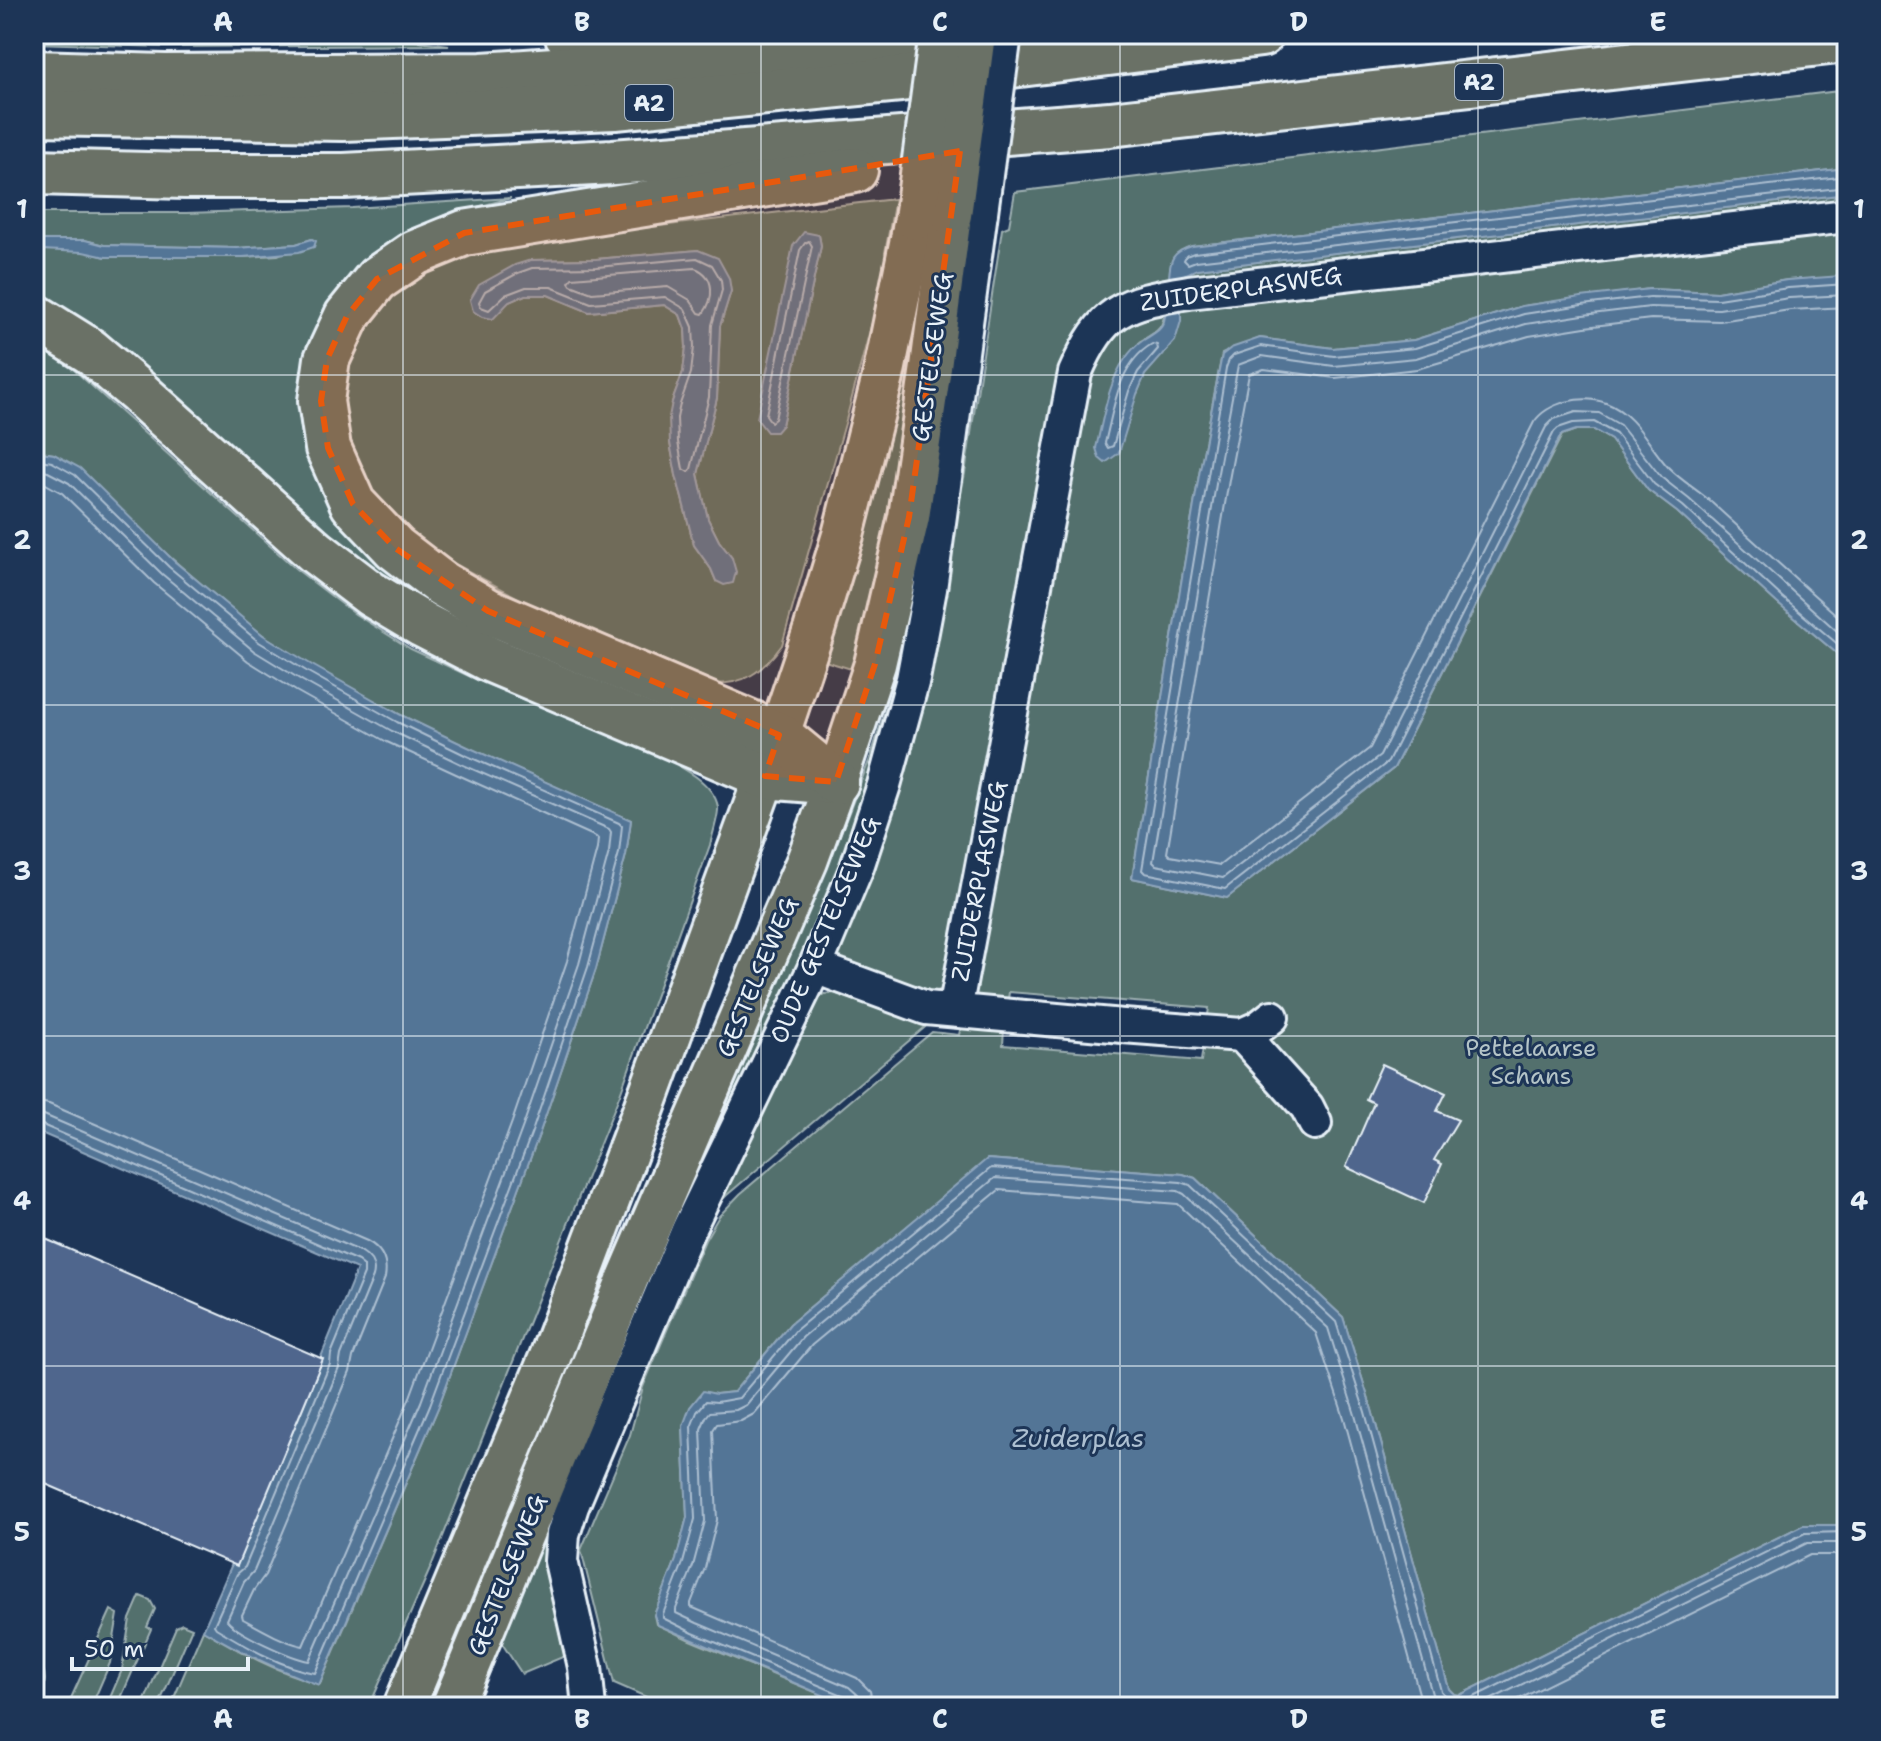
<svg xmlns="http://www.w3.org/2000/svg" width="1881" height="1741" viewBox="0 0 1881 1741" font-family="'Shantell Sans',sans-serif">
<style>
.green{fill:#536f6d;stroke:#9eb0b2;stroke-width:2;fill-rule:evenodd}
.water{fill:#537496;stroke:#8fa6bd;stroke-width:2}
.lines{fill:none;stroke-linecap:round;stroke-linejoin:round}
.shore{stroke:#acbfd1;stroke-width:2}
.building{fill:#50668d;stroke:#e8f1f8;stroke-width:2}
.minor-casing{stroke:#e8f1f8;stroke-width:38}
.major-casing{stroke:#e8f1f8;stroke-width:46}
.highway-casing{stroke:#e8f1f8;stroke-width:50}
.minor{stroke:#1d3557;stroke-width:32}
.major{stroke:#6a7166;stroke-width:40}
.highway{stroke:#6a7166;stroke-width:44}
.minor-bridge-casing{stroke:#e8f1f8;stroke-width:38;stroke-linecap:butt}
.major-bridge-casing{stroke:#e8f1f8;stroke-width:46;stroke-linecap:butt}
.minor-bridge{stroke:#1d3557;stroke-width:32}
.major-bridge{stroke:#6a7166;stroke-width:40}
.marked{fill:#e8590c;fill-opacity:0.2;stroke:#e8590c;stroke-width:6;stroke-dasharray:16 10;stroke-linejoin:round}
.grid{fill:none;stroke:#e8f1f8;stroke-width:2;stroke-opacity:0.55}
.labels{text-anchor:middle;stroke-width:6;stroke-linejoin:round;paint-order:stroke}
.shield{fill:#1d3557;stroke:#abb9c8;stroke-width:2}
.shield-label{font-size:22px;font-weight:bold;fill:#e8f1f8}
.street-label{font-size:24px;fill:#e8f1f8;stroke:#1d3557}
.park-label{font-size:24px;fill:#b4c4c7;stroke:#1d3557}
.water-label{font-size:26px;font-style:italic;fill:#acbfd1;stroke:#1d3557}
.neatline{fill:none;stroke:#e8f1f8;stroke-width:3}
.grid-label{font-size:26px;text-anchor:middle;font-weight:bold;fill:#e8f1f8}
</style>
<rect width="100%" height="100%" fill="#1d3557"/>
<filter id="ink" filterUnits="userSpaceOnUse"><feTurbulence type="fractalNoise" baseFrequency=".0125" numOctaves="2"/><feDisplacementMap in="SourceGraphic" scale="16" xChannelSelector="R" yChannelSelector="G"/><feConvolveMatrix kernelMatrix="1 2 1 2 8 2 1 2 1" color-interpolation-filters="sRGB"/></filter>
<g filter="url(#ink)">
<!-- green -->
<g class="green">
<path d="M34 34H367L449 45 167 47 34 43Z"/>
<path d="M1847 90V168L1192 246C1168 253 1171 264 1169 285L1101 318 949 982 940 990 927 995 838 965V945L942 590 965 473 1002 229 1009 226 1015 192Z"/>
<path d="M1847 194V208L1181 283 1182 276 1197 269Z"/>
<path d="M511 198 443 216 406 235 338 311 340 517 381 565 437 600 504 650 375 579 34 305V213H186L352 208ZM312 239 278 255 243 257H106L38 240H85L104 245 237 248 296 244Z"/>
<path d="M895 199 885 253 890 255 846 420 782 645C762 672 745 685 710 684L706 678 526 602 457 565 409 533 369 489 347 443 342 404 348 366 364 329 392 293 426 270 473 252 537 240ZM819 235 821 246 782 425ZM698 250 731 291 720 326 717 398 698 474 708 519 719 541 732 558 716 581 711 569 694 545 676 475 670 443 672 402 683 372 686 347 685 329 680 315 664 305 589 312 548 295H525L509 302 531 260 596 259Z"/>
<path d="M1847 223V277L1787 280 1717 292 1650 289 1522 306 1414 340 1333 348 1260 338 1222 354 1199 475 1132 878 1227 898 1394 768 1562 435 1576 430H1594L1611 440 1648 490 1677 512 1777 603 1847 662V1525H1803L1460 1695 1454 1694 1449 1689 1372 1410 1343 1317 1195 1178 1183 1174 988 1159 790 1324 734 1392 716 1394 683 1426 687 1517 676 1560 654 1615 656 1624 690 1640 851 1707H669L614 1683 581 1550 630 1435 643 1387 705 1240 719 1216 740 1194 932 1032 959 1035 961 1026 1004 1029 1003 1045 1201 1061 1209 1008 1009 992 1007 1007 977 998 972 987 1075 414 1109 330 1166 305C1163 329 1160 330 1139 342L1137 394 1145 374 1175 340 1179 302Z"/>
<path d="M34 344 74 370 296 569 355 614 411 649 484 683 662 757C682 767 714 783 718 807 719 815 712 836 710 845L620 1094 430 1569 369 1707H170L203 1630C240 1652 278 1673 320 1684L438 1408 540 1132 596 969 626 855 631 820C507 765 380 713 266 637 245 623 225 603 205 587 154 544 104 499 54 454L34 451Z"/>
<path d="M898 370 916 374 896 500 858 671 818 659Z"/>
<path d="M919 600 861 834 670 1238 836 845 871 756Z"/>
<path d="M834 993 914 1021 930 1023 727 1195 709 1213 814 999 824 994Z"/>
<path d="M548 1526 570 1654 522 1674 499 1639Z"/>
<path d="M140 1596 150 1600 155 1609 147 1627 151 1629 117 1707H106L122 1670 130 1619Z"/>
<path d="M111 1610 118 1614 110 1663 91 1707H67Z"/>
<path d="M182 1624 192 1628 158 1707H142L176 1627Z"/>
<path d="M34 1657C49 1670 48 1689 34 1703Z"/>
</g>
<!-- water -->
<g class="water">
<path d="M1847 168V194L1197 269 1182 276 1178 310 1181 313V321L1175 341 1145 375 1137 394 1119 453 1105 463 1099 458 1096 448C1103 420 1108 382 1125 359 1129 353 1135 346 1142 341 1150 335 1161 332 1164 321 1167 308 1169 291 1169 278 1170 259 1172 252 1192 246Z"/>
<path d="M804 232 819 235 821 246 782 425 776 432H767L757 419 793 246Z"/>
<path d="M312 239 316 241 314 247 299 252 243 257H106L83 252 41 250 37 249 35 244 38 240H85L104 245 237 248 296 244Z"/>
<path d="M698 250 718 258 729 278 731 291 720 326 717 398 698 474 708 519 719 541 732 558 736 572 733 583 724 585 716 581 711 569 694 545 676 475 670 443 669 417 672 402 683 372 686 347 685 329 680 315 664 305 589 312 548 295H525L509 302 493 319 482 317 473 311 470 300 479 285 515 265 531 260 596 259Z"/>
<path d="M1842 276 1847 277V662L1777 603 1677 512 1648 490 1611 440 1594 430H1576L1561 435 1394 768 1227 898 1132 878 1199 475 1222 355 1231 348 1260 338 1333 348 1414 340 1522 306 1581 297 1650 289 1717 292 1787 280Z"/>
<path d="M34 451 54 454 80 468 174 561 263 635 312 665 401 715 468 747 631 820 626 855 596 969 540 1132 438 1408 319 1685C278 1670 241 1652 203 1630L232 1564 237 1565 323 1359 321 1357 357 1269 34 1130Z"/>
<path d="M987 1159 1183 1174 1195 1178 1343 1317 1372 1410 1449 1689 1454 1694 1460 1695 1803 1525H1847V1707H851L658 1625 654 1615 676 1560 687 1517 683 1426 690 1407 703 1391 716 1394 734 1392 790 1324Z"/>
</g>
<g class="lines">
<!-- shore -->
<g class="shore">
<path d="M1847 176 1194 253 1186 256 1184 260 1188 264 1196 261 1847 187"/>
<path d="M809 241 812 246 775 419 771 422 766 415 800 250 805 243Z"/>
<path d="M697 258 712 265 721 280 722 290 712 325 709 397 691 469 688 472 683 469 678 442 677 418 680 404 691 373 694 347 693 327 685 309 665 297 591 303 551 287H526L505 295 489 310 481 307 479 302 485 291 518 273 532 268 597 267Z"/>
<path d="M695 268C716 276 714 299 703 314L699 313 690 300 668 287 592 293 571 285 569 282 572 278Z"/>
<path d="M1847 284 1788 288 1718 299 1650 297 1582 305 1524 314 1415 348 1334 356 1261 346 1234 355 1229 360 1226 368 1142 870 1145 873 1225 889 1388 762 1554 432 1558 428 1573 423 1594 422 1616 434 1654 484 1683 506 1782 597 1847 652"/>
<path d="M1847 295 1789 298 1719 309 1650 307 1583 315 1526 324 1416 358 1334 366 1262 356 1238 365 1217 478 1153 862 1156 865 1223 878 1380 756 1546 427 1554 419 1576 412 1599 413 1620 425 1661 477 1689 499 1847 640"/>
<path d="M1847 307 1790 310 1720 321 1651 319 1585 327 1529 336 1417 369 1335 378 1264 369 1249 374 1229 480 1167 853 1170 856 1220 865 1370 748 1534 422C1548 402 1583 394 1606 403 1637 415 1647 444 1668 467 1680 480 1698 490 1711 502 1756 543 1801 584 1847 624"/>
<path d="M1152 344 1157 345 1158 349 1138 372 1129 391 1113 446 1108 448 1105 443C1114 408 1118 364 1152 344Z"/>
<path d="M34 459 52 462 75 475 169 567 259 642 308 672 397 722 465 755 619 823 622 826 619 853 588 967 533 1129 430 1405 315 1673C282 1668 244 1645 216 1628L214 1625 237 1574 245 1567 330 1364 331 1354 364 1274V1266L358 1261 40 1124H34"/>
<path d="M34 469 48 472 69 483 162 574 254 651 303 681 392 731 461 764 609 829 611 832 609 852 579 964 523 1126 421 1402 309 1661C292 1658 237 1634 227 1620L244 1582 254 1571 339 1368 341 1355 373 1277C376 1266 372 1258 362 1252L44 1115 34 1113"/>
<path d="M34 481 44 483 62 493 154 583 248 661 296 691 387 742 456 774 596 837 598 839 597 849 567 961 512 1122 410 1397 303 1646C283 1642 261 1629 243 1619L242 1615 254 1590 265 1575 350 1372 353 1357 385 1278C388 1261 382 1249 367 1241L49 1104 34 1101"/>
<path d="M850 1707V1701L845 1696 693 1633 663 1618V1614L683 1563 695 1519 691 1427 697 1412 706 1401 717 1402 739 1398 796 1330 991 1168 1181 1182 1190 1185 1336 1322 1365 1412 1441 1691 1451 1702H1464L1805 1533 1847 1532"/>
<path d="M861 1707 858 1695 849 1687 697 1623 676 1613V1609L693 1566 705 1521 701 1429 706 1417 710 1412 736 1410 746 1405 803 1337 995 1178 1178 1191 1184 1194 1328 1328 1355 1415 1432 1694 1441 1707"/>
<path d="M873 1707 870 1691 857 1678 691 1607V1603L705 1568 717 1520 713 1430 717 1424 741 1421 754 1414 812 1345 999 1190 1178 1204 1316 1333 1344 1418 1420 1697 1425 1707"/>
<path d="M1476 1707 1807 1543H1847"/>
<path d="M1503 1707 1810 1555H1847"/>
</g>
</g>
<!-- building -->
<g class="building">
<path d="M1382 1064 1446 1093 1437 1111 1458 1120 1434 1160 1442 1164 1424 1203 1346 1167 1374 1103 1366 1099Z"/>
<path d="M34 1234 323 1359 237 1566 34 1479Z"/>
</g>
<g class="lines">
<!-- minor casing -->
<g class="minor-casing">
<g id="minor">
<path d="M815 967 926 1008 1123 1026 1242 1035 1258 1028 1272 1017"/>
<path d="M955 1010 1075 373C1103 309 1122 303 1189 292L1847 216"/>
<path d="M1242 1035 1307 1107 1315 1123"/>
<path d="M589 1707 585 1667 561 1561 563 1534 572 1506 688 1230 815 967 857 867 884 785 913 679 930 589 981 212"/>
</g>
</g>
<!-- major casing -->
<g class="major-casing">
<g id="major">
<path d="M404 1707 550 1357 643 1111 765 776 814 630 843 535 883 377 915 219"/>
<path d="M452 1707 628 1278 807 861 836 782 875 664 909 517 931 367 951 215"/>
</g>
</g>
<!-- highway casing -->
<g class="highway-casing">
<g id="highway">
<path d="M567 34 657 40"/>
<path d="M34 73 165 77 482 75 612 66 795 50 936 34"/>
<path d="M34 113 343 118 615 107 900 79 1261 34"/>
<path d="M34 172 185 176H344L613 162 1110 124 1847 40"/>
<path d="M34 316 90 351 137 391 316 552 371 594 423 625 489 659 765 776 836 782"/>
<path d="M836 782 779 735 488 611 442 584 395 548 353 504 328 448 321 401 327 359 347 316 377 279 415 253 464 233 855 170"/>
</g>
</g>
<!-- minor -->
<use href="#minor" class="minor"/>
<!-- major -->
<use href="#major" class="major"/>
<!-- highway -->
<use href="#highway" class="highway"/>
<!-- minor-bridge casing -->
<g class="minor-bridge-casing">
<path id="minor-bridge" d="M981 212 1005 34"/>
</g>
<!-- major-bridge casing -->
<g class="major-bridge-casing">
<g id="major-bridge">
<path d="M951 215 975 34"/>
<path d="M915 219 940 34"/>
</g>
</g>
<!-- minor-bridge -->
<use href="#minor-bridge" class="minor-bridge"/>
<!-- major-bridge -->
<use href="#major-bridge" class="major-bridge"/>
</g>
</g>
<!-- marked area -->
<path class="marked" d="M960 151 909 517 875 664 836 782 765 776 779 735 488 611 395 548 353 504 328 448 321 401 327 359 347 316 377 279 464 233Z"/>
<!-- grid -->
<path class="grid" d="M403 34V1707M761 34V1707M1120 34V1707M1478 34V1707M34 375H1847M34 705H1847M34 1036H1847M34 1366H1847"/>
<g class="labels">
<!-- shield labels -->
<g class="shield">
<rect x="1455" y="64" width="48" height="36" rx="6"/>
<rect x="625" y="85" width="48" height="36" rx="6"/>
</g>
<g class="shield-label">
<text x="1479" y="90">A2</text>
<text x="649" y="111">A2</text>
</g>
<!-- street labels -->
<g class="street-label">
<text transform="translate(1241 289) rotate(-8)" y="8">ZUIDERPLASWEG</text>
<text transform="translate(932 357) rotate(-82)" y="8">GESTELSEWEG</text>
<text transform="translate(979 881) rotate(-79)" y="8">ZUIDERPLASWEG</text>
<text transform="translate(825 930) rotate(-67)" y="8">OUDE GESTELSEWEG</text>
<text transform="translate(757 977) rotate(-67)" y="8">GESTELSEWEG</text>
<text transform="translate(507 1575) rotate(-68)" y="8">GESTELSEWEG</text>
</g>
<!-- park labels -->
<g class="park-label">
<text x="1531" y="1056">Pettelaarse<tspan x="1531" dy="28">Schans</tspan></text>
</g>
<!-- water labels -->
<g class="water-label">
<text x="1078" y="1447">Zuiderplas</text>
</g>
</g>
<!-- margin -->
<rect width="1881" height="1741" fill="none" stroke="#1d3557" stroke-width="88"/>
<!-- scale -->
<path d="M72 1657v12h176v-12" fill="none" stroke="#e8f1f8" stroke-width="4"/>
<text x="84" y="1657" font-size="24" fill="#e8f1f8" stroke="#1d3557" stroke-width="6" paint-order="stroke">50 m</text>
<rect x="44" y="44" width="1793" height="1653" class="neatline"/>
<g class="grid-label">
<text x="223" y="31">A</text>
<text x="582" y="31">B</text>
<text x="940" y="31">C</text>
<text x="1299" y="31">D</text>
<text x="1658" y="31">E</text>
<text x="22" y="218">1</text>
<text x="1859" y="218">1</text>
<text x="22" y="549">2</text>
<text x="1859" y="549">2</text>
<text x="22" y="880">3</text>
<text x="1859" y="880">3</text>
<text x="22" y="1210">4</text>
<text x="1859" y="1210">4</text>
<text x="22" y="1541">5</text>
<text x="1859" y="1541">5</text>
<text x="223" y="1728">A</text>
<text x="582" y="1728">B</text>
<text x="940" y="1728">C</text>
<text x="1299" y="1728">D</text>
<text x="1658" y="1728">E</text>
</g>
</svg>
